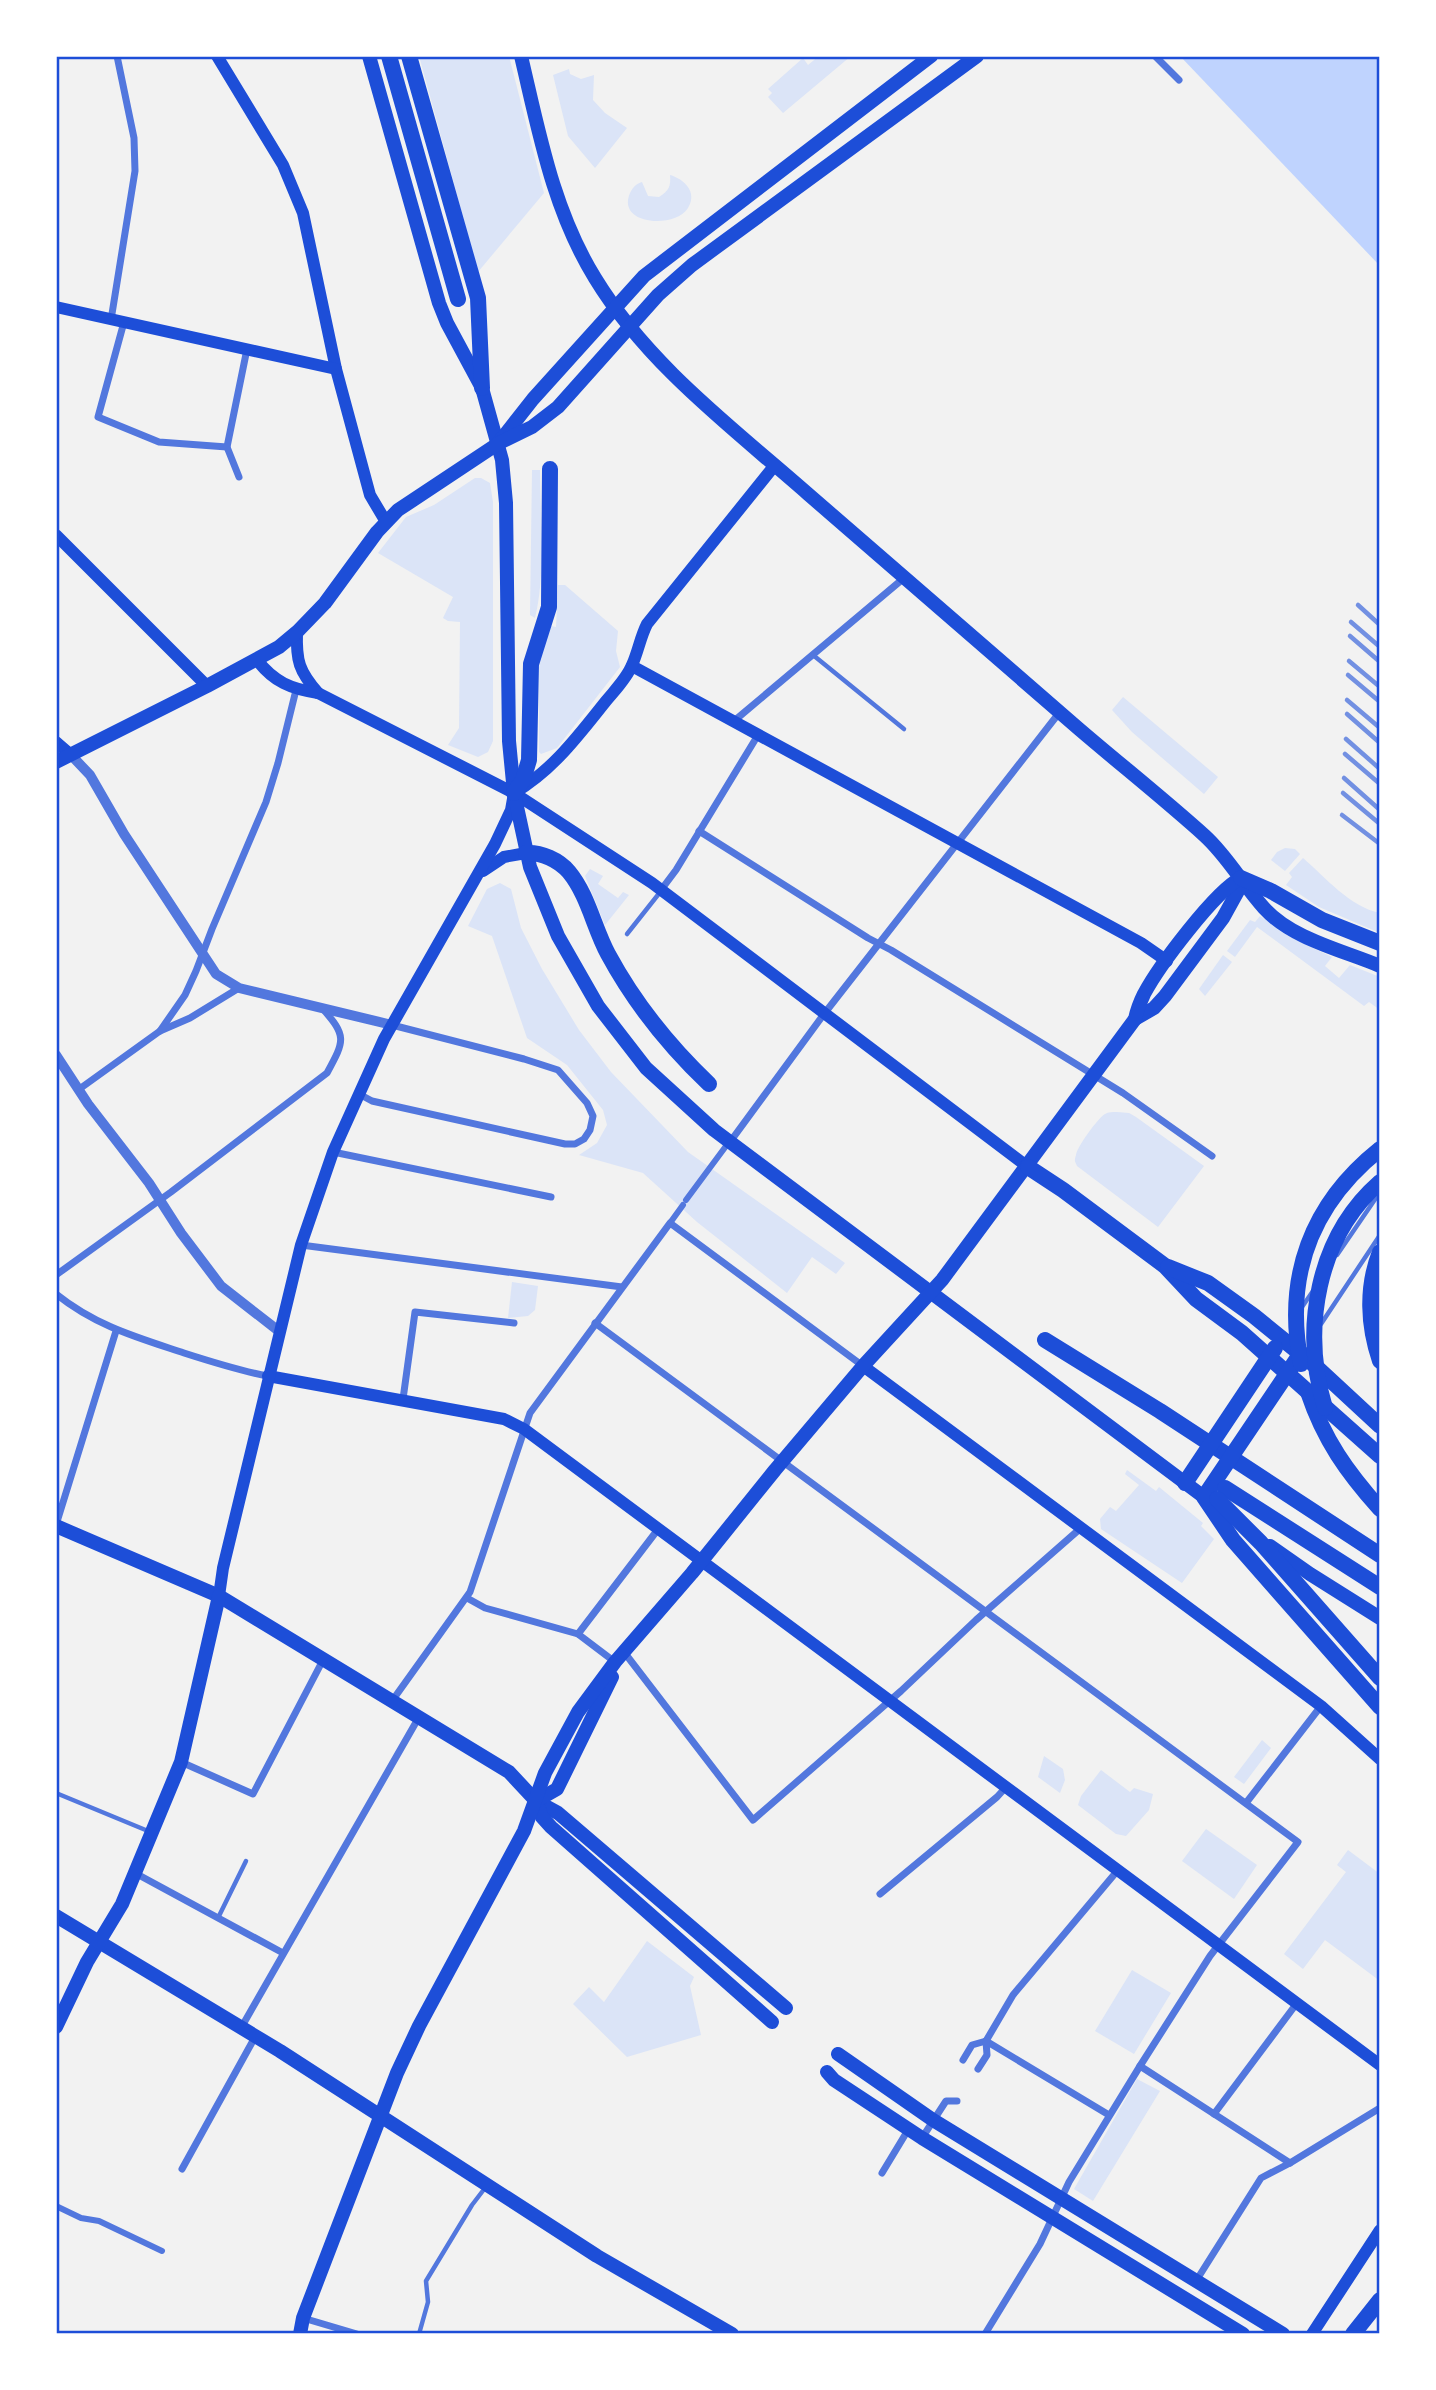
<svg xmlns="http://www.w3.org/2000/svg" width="1436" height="2390" viewBox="0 0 1436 2390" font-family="Roboto,sans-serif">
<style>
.green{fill:#dbe4f7}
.water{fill:#bfd3fe}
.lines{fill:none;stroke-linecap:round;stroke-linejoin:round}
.service{stroke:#5277de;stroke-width:4.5}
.pedestrian{stroke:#5277de;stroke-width:6}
.minor{stroke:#5277de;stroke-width:7}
.tertiary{stroke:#5277de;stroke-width:10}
.secondary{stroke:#1d4ed8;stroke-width:12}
.primary{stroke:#1d4ed8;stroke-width:14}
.motorway{stroke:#1d4ed8;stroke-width:16}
.rail{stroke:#7290e2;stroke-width:4.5}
.neatline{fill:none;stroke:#1d4ed8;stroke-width:2.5}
</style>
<rect width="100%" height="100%" fill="#f2f2f2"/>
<!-- green -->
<g class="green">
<path d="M419 56H509L544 193 478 272Z"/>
<path d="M819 56H851L783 113 768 97 772 93 768 89 803 58 808 65Z"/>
<path d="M569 69 570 74 581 79 594 75 593 100 605 113 627 128 595 168 568 136 553 75Z"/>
<path d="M670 175C684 179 698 192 688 208 675 229 616 225 630 193 633 187 636 184 642 182L648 196 659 197C669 191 671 186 670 175Z"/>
<path d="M532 470H540C540 514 546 575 535 618L530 615Z"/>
<path d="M475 478H481L490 483 493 502V741L488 752 478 757 448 745 459 728 460 622 448 621 443 618 453 597 378 553 406 517 434 505Z"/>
<path d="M558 585H565L618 631 616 651 620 667 557 748 541 754 539 752V662L551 626 556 627Z"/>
<path d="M1123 697 1218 777 1204 794 1132 732 1112 710Z"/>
<path d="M1285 848 1295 849 1300 854 1285 871 1271 860 1277 852Z"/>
<path d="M1303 858C1325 877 1350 907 1380 913V933L1319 907 1286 885 1292 877 1289 873Z"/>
<path d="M590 869 603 876 598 884 618 898 623 892 629 895 605 925 585 876Z"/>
<path d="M500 883 511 889 521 928 542 969 579 1030 611 1072 688 1152 845 1263 836 1274 812 1257 787 1293 697 1222 643 1173 579 1155 597 1143 607 1125 603 1110 567 1065 527 1038 492 936 468 926 487 889Z"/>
<path d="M1260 916 1294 939 1332 957 1325 966 1339 978 1350 965 1380 977V1010L1369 1002 1364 1006 1257 927 1235 957 1227 951 1250 920 1255 922Z"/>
<path d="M1223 955 1232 962 1205 996 1199 989Z"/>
<path d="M1117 1112 1129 1113 1136 1117 1204 1166 1158 1227 1077 1166C1075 1161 1074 1161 1076 1155 1077 1147 1098 1118 1105 1114 1108 1112 1113 1112 1117 1112Z"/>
<path d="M512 1282 538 1286 535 1310 528 1316 508 1318Z"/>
<path d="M1127 1470 1156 1491 1159 1487 1203 1523 1201 1526 1214 1539 1182 1583 1101 1529 1100 1519 1110 1507 1116 1511 1139 1485 1125 1474Z"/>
<path d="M1262 1740 1271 1748 1244 1784 1234 1777Z"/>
<path d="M1044 1756 1063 1769 1065 1780 1060 1793 1038 1777Z"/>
<path d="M1101 1770 1130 1792 1134 1788 1153 1794 1149 1810 1126 1836 1116 1834 1078 1805 1081 1796Z"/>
<path d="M1206 1829 1257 1865 1234 1899 1182 1861Z"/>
<path d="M1348 1850 1380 1874V1981L1325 1940 1303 1969 1284 1954 1346 1872 1337 1865Z"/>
<path d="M647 1941 694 1977 690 1986 701 2035 627 2057 573 2004 589 1987 604 2002Z"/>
<path d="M1132 1970 1171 1993 1134 2054 1095 2031Z"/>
<path d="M1137 2079 1160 2091 1093 2201 1074 2189Z"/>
</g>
<!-- water -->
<path class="water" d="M1180 56H1380V266Z"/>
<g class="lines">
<!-- service -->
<g class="service">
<path d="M813 655 904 729"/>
<path d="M627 934 661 891"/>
<path d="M1337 1255 1378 1195"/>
<path d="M1302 1307 1313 1291"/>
<path d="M1321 1324 1380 1235"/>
<path d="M56 1793 148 1831"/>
<path d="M218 1918 246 1861"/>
<path d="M419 2334 428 2302 426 2281 472 2205 485 2188"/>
</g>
<!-- pedestrian -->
<g class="pedestrian">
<path d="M686 1200 729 1142"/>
<path d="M670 1223 683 1205"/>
<path d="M56 2206 81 2218 99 2221 162 2251"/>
</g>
<!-- minor -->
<g class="minor">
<path d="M1155 56 1179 80"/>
<path d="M111 320 135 171 134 138 117 56"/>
<path d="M124 322 98 417 159 442 227 447"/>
<path d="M239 477 227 447 247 349"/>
<path d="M734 721 904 578"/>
<path d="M699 831 868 938 891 950 1123 1093 1212 1156"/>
<path d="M661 890 676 870 758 735"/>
<path d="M160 1031 185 995 196 971 212 929 266 802 278 763 296 690"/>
<path d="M78 1090 160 1031 190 1018 239 988"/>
<path d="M359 1094 372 1101 565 1144H575L584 1139 590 1130 593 1116 587 1103 558 1070 524 1059 392 1025"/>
<path d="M730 1142 824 1014 1059 713"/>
<path d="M333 1152 551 1197"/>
<path d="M301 1245 622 1287"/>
<path d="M56 1275 171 1192 327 1073C345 1040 347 1036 322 1008"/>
<path d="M56 1294C96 1326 136 1337 184 1353 212 1362 240 1371 268 1376"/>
<path d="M595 1323 1298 1842 1210 1956 1140 2066 1069 2182 1040 2244 985 2334"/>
<path d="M403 1399 415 1312 514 1323"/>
<path d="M56 1525 116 1331"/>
<path d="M467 1598 485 1608 578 1634 615 1662"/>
<path d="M578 1634 659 1528"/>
<path d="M624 1652 753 1820 901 1691 976 1620 1082 1527"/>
<path d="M392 1701 470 1592 530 1413 670 1223 863 1366"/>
<path d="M181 1762 253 1794 323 1660"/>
<path d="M1246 1803 1321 1706"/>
<path d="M135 1873 283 1953"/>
<path d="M880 1894 997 1797 1007 1786"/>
<path d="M241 2028 419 1717"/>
<path d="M986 2041 1109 2115"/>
<path d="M963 2060 972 2045 986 2041"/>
<path d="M1140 2066 1290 2163"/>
<path d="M978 2069 987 2055 986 2041 1013 1995 1118 1870"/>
<path d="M1214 2114 1297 2003"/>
<path d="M922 2138 946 2101H957"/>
<path d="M182 2169 255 2037"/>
<path d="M882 2173 908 2130"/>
<path d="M1196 2281 1261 2178 1290 2163 1380 2108"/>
<path d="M303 2318 357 2334"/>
</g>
<!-- tertiary -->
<g class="tertiary">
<path d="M71 755 90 775 124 834 216 974 239 988 392 1025"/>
<path d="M56 1055 88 1104 149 1183 181 1233 221 1286 280 1332"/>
</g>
<!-- secondary -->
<g class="secondary">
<path d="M217 56 283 165 303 213 336 369 370 495 386 522"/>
<path d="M56 307 336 369"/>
<path d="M56 535 207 686"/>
<path d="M297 632C296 661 299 671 318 693"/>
<path d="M257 660C274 682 291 689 318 693L514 793 652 883 1028 1167"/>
<path d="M632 666 1141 943 1167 961"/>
<path d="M56 742 71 755"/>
<path d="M483 871 504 857 526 853"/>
<path d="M863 1366 1321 1706 1380 1759"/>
<path d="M268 1376 504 1419 524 1429 1380 2065"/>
<path d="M219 1596 223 1568 301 1245 333 1152 384 1039 495 844 511 810 514 793C553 770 578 736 606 701 615 690 627 678 632 665 638 652 640 638 647 624L775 465"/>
<path d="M1312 2334 1380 2230"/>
</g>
<!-- primary -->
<g class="primary">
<path d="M369 56 439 303 447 323 482 388 502 460 506 503 509 741 514 793 530 867 558 936 598 1006 646 1068 714 1130 1212 1503"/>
<path d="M521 56C539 132 553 210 595 278 648 365 733 428 808 494 898 572 988 651 1079 729 1121 765 1164 799 1205 836 1228 857 1243 885 1264 908 1292 939 1342 950 1380 966"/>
<path d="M500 441 533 399 644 276 931 56"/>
<path d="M56 762 207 686 279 647 297 632 325 603 377 532 398 510 499 443 532 427 558 407 658 295 692 265 977 56"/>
<path d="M1135 1019 1154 1008 1165 996 1223 918 1239 889 1241 878"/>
<path d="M56 1526 219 1596 509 1772 536 1801 558 1813 786 2008"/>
<path d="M1270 1546 1310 1574 1380 1618"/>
<path d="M536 1801 542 1817 551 1827 772 2022"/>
<path d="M536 1801 557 1789 612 1677"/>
<path d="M56 1916 280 2051 597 2256 732 2334"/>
<path d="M56 2027 87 1962 122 1904 181 1762 219 1596"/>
<path d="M838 2054 933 2120 1283 2334"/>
<path d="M827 2072 834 2080 922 2138 1243 2334"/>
<path d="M300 2334 303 2318 397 2073 419 2026 524 1831 545 1773 578 1712 615 1662 692 1573 775 1470 863 1366 942 1280 1135 1019C1137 1010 1140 1002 1144 994 1159 966 1215 891 1241 878"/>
</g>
<!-- motorway -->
<g class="motorway">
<path d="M389 56 458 299"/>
<path d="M409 56 478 298 482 388"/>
<path d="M514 793 523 780 529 760 531 664 549 607 550 469"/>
<path d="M526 853C541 852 559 860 569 872 588 895 594 928 608 954 635 1004 668 1045 709 1084"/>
<path d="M1241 878 1271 891 1322 920 1380 943"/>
<path d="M1028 1167 1063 1190 1165 1266 1196 1299 1242 1333 1380 1456"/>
<path d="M1380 1252C1366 1287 1368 1326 1380 1361"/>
<path d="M1168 1267 1208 1283 1254 1316 1312 1363 1380 1426"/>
<path d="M1045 1340 1160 1411 1380 1555"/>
<path d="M1301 1353 1204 1497 1233 1540 1380 1707"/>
<path d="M1301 1364C1284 1277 1311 1204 1380 1149"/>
<path d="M1308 1392C1324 1440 1347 1472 1380 1509"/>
<path d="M1325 1408C1301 1329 1317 1237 1380 1182"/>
<path d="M1185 1483 1275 1348"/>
<path d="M1225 1488 1380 1587"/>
<path d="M1217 1499 1261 1543 1380 1678"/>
<path d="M1353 2334 1380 2300"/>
</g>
<!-- rail -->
<g class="rail">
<path d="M1358 605 1380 625"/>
<path d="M1351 622 1380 647"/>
<path d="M1350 636 1380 662"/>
<path d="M1349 661 1380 687"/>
<path d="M1348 675 1380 702"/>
<path d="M1347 700 1380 728"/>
<path d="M1347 714 1380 743"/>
<path d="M1346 739 1380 769"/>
<path d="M1345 754 1380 784"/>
<path d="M1344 778 1380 810"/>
<path d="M1343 793 1380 824"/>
<path d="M1342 815 1380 844"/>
</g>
</g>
<!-- border -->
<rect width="1436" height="2390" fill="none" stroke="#ffffff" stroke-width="116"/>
<rect x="58" y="58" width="1320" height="2274" class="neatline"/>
</svg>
